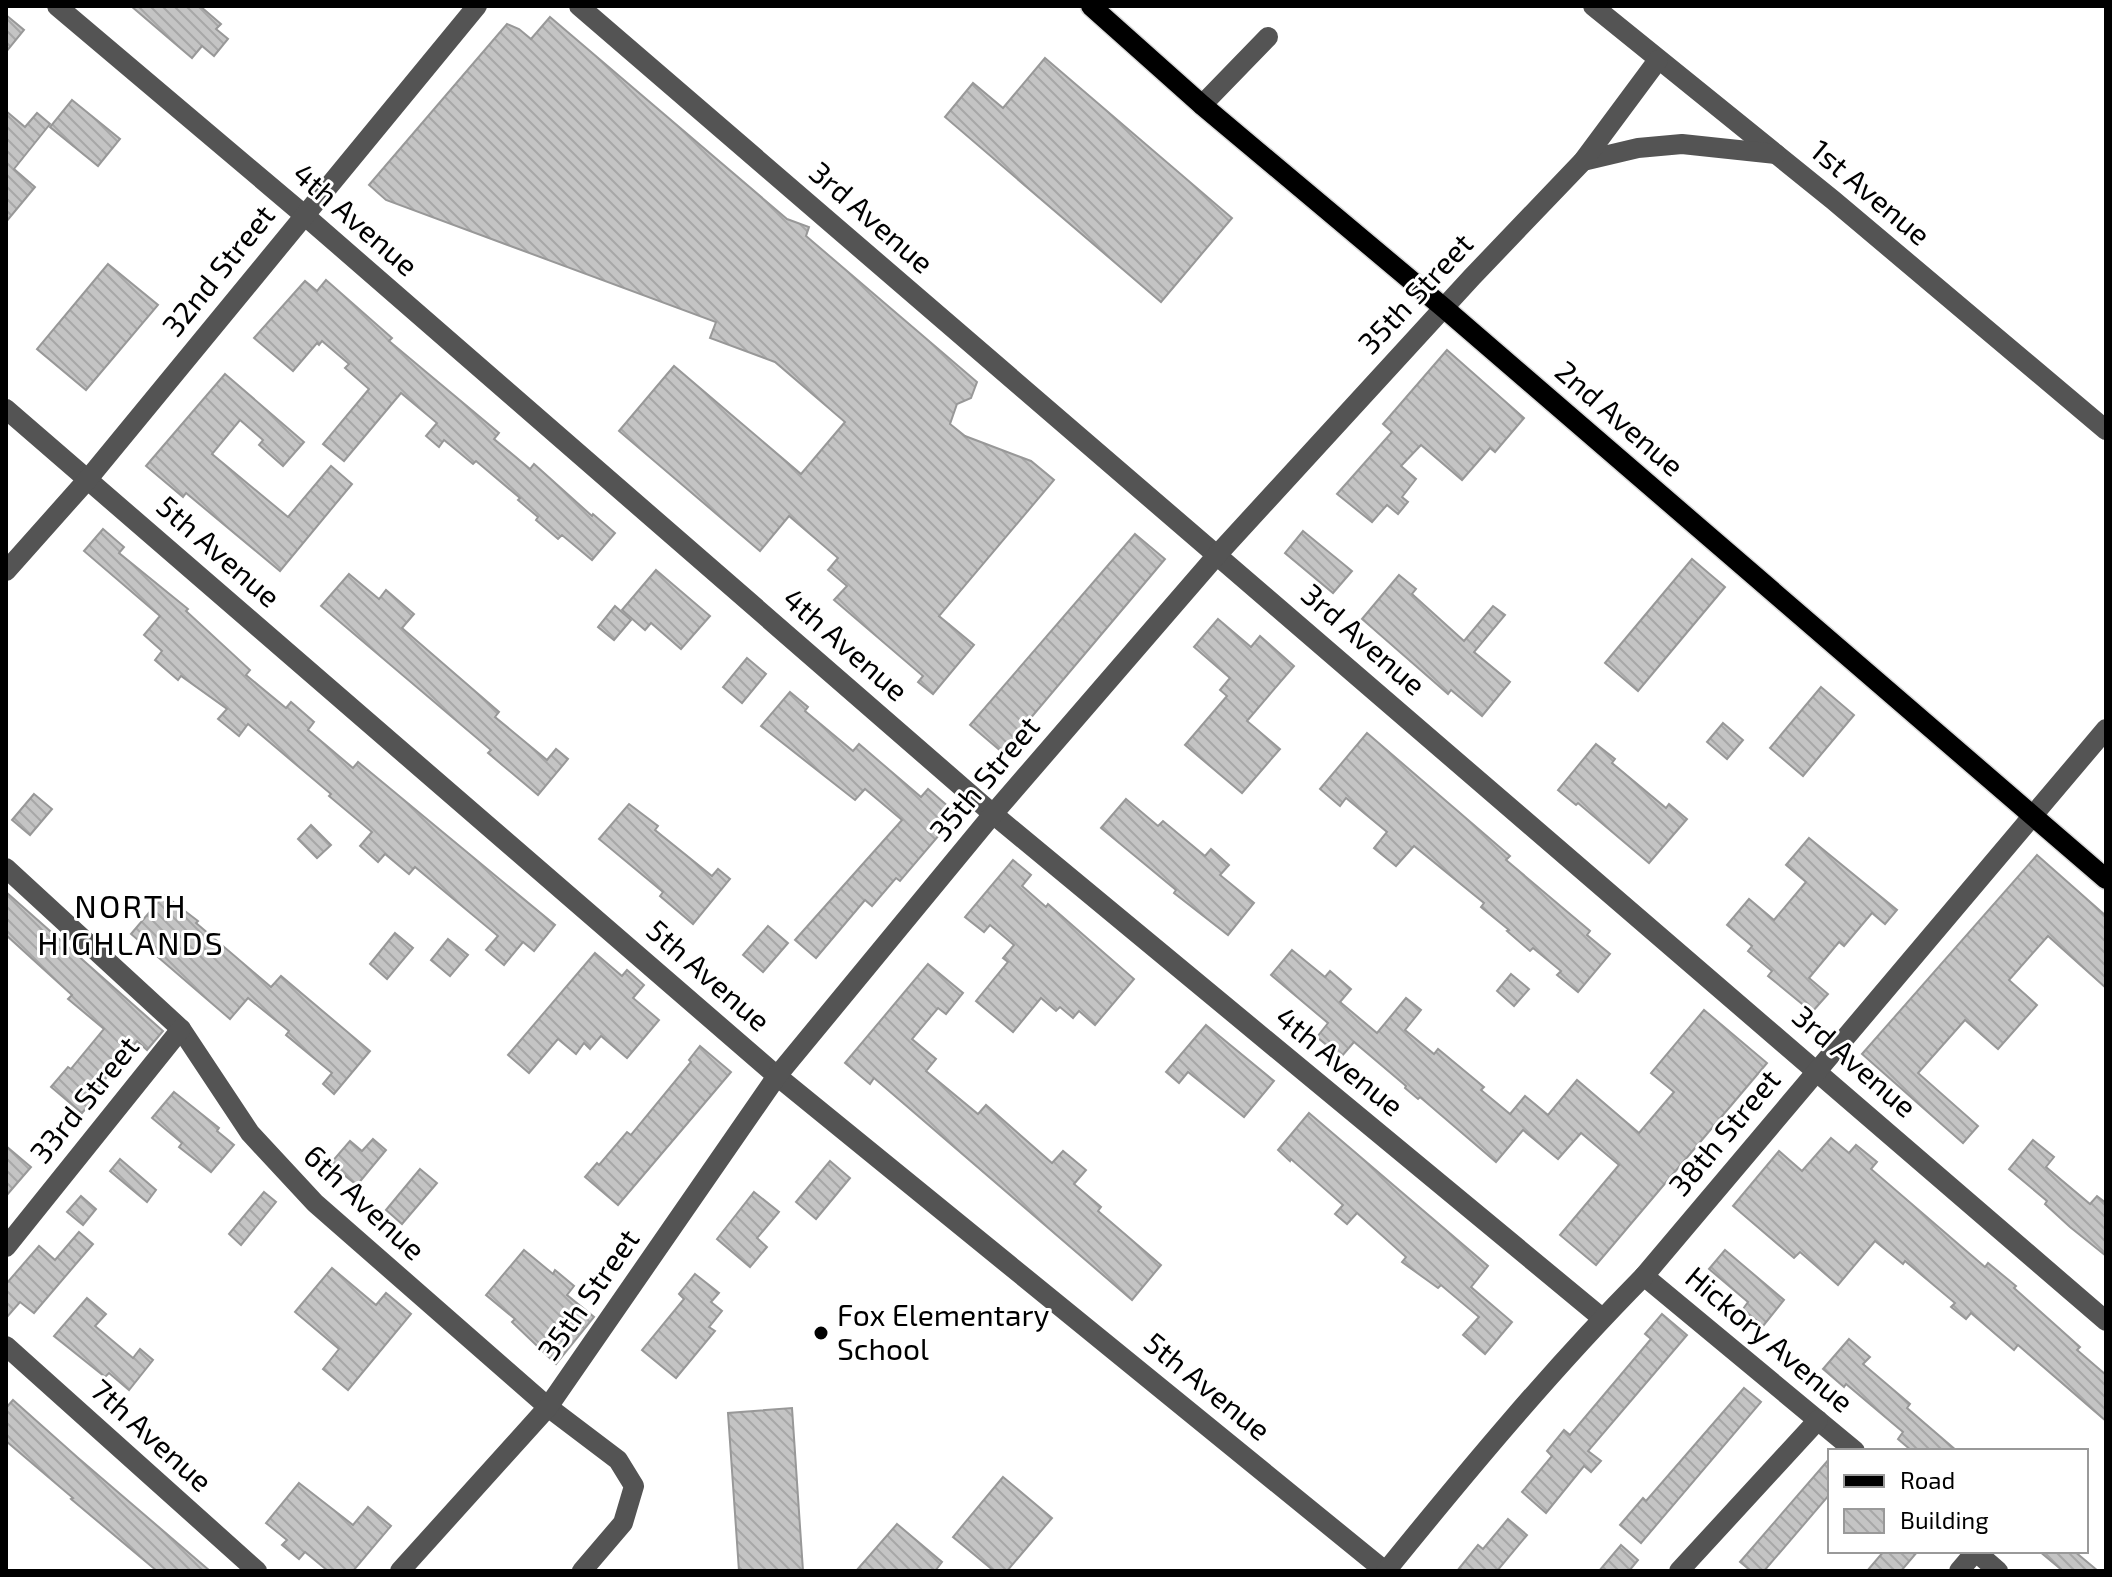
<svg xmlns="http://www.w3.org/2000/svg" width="2112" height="1577" viewBox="0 0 2112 1577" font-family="'Exo 2',sans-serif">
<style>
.building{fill:url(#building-back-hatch);stroke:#989898;stroke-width:2}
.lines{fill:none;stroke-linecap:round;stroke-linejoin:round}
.major-casing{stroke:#dbdbdb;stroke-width:23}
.minor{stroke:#545454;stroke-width:20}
.major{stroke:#000;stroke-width:20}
.poi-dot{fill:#000;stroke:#fff;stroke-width:3}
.labels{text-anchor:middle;stroke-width:6;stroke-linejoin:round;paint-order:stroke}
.street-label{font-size:30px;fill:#000;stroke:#fff}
.poi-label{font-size:30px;fill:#000;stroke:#fff;text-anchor:start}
.neighbourhood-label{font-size:32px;letter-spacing:2px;fill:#000;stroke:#fff}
</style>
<defs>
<pattern id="building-back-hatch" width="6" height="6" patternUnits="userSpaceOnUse" patternTransform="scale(2)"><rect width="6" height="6" fill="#c4c4c4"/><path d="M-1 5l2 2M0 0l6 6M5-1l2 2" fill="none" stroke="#a7a7a7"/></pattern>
</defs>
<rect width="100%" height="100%" fill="#fff"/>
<!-- building -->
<g class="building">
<path d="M131 6H200L221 24 216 29 228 39 214 56 202 46 192 58Z"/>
<path d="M6 15 24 30 6 52Z"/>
<path d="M550 17 787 219 809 227 806 236 977 382 971 398 957 404 950 424 965 436 1031 461 1054 480 939 616 974 645 933 694 918 682 923 676 834 600 847 586 828 570 838 558 789 516 760 551 619 431 674 366 801 474 845 422 775 362 710 338 716 322 386 200 369 185 507 24 519 29 531 39Z"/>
<path d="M1045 58 1232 218 1161 302 945 117 973 83 1003 108Z"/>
<path d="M72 100 120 139 98 166 50 127Z"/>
<path d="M6 111 25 127 37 113 50 124 14 169 35 187 6 222Z"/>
<path d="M108 264 158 305 86 390 37 349Z"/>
<path d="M326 280 392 338 389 341 499 433 494 439 530 469 534 464 592 516 593 514 615 533 592 560 562 535 558 539 536 520 538 517 518 500 520 498 476 461 473 464 444 440 439 447 426 436 437 423 401 393 344 461 323 444 369 389 345 368 349 364 322 341 319 345 317 343 293 371 254 338 305 281 317 291Z"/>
<path d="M1447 350 1524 418 1495 452 1490 448 1462 480 1421 445 1401 466 1416 479 1402 497 1408 502 1398 514 1387 505 1372 522 1337 494 1392 432 1383 424Z"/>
<path d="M225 374 304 442 283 466 259 445 263 440 240 420 212 454 288 517 331 466 352 484 280 571 186 493 183 497 146 466Z"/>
<path d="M103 529 124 547 119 553 188 609 186 611 250 670 246 675 286 708 291 702 314 722 308 730 353 768 358 762 555 925 534 951 523 942 504 965 486 950 498 936 415 867 409 874 385 854 378 862 360 846 372 832 329 796 331 794 248 724 239 736 218 719 227 709 181 676 178 680 155 660 162 651 144 635 160 616 84 551Z"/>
<path d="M1303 531 1352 571 1333 593 1285 553Z"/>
<path d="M1135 534 1165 559 1002 752 970 725Z"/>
<path d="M1692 559 1725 587 1638 691 1605 663Z"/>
<path d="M656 570 710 616 681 649 651 623 645 630 622 610Z"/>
<path d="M349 574 379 599 386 590 414 614 402 628 499 712 495 717 547 760 556 749 568 759 538 795 488 753 491 750 321 606Z"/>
<path d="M1399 575 1416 589 1412 594 1464 641 1493 606 1505 615 1474 652 1510 682 1482 716 1451 690 1448 694 1362 619Z"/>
<path d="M615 606 631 620 614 640 598 627Z"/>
<path d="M1218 619 1251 647 1260 636 1294 666 1247 721 1280 749 1242 793 1185 745 1227 696 1220 690 1230 678 1194 647Z"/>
<path d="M747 658 766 674 742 703 723 687Z"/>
<path d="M1821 687 1854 715 1803 776 1770 748Z"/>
<path d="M790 692 808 707 805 711 853 751 859 744 921 797 928 789 957 814 900 881 896 878 872 906 865 900 816 958 795 940 902 820 865 789 855 800 761 726Z"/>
<path d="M1723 723 1743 740 1727 759 1707 742Z"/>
<path d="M1367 733 1510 856 1506 860 1590 931 1587 935 1610 954 1578 992 1557 975 1561 971 1533 948 1530 951 1507 931 1509 930 1481 907 1484 903 1414 846 1396 866 1374 848 1387 832 1346 798 1340 806 1320 789Z"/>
<path d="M1596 744 1615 759 1612 763 1666 808 1669 804 1687 819 1649 863 1578 803 1576 805 1558 790Z"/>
<path d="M34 794 52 809 30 835 12 820Z"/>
<path d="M1126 799 1158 826 1163 821 1205 856 1211 849 1229 865 1220 875 1254 903 1228 935 1174 893 1176 890 1101 828Z"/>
<path d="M629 804 658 826 655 830 712 876 718 869 730 879 693 924 660 896 663 892 599 839Z"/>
<path d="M311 825 331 845 317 858 298 839Z"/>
<path d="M1809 838 1897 910 1885 924 1872 913 1844 946 1839 942 1809 978 1828 994 1812 1012 1768 976 1772 971 1748 951 1752 946 1727 925 1749 899 1774 920 1806 882 1786 865Z"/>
<path d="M2037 855 2106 916V988L2048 936 2009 980 2037 1005 1998 1049 1965 1020 1918 1073 1978 1126 1963 1143 1862 1054Z"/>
<path d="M1013 860 1031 875 1022 886 1046 907 1048 904 1134 979 1095 1025 1079 1011 1073 1018 1060 1007 1056 1011 1041 998 1013 1032 976 1001 1008 962 1003 958 1014 945 990 925 984 932 965 917Z"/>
<path d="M6 892 163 1031 147 1050 137 1041 96 1090 99 1093 82 1113 51 1087 68 1067 71 1069 104 1029 68 999 72 995 6 935Z"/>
<path d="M164 895 198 921 196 923 271 987 281 976 370 1051 334 1094 323 1084 332 1073 286 1035 289 1031 248 998 230 1019 131 934Z"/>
<path d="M768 926 788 943 763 972 743 955Z"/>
<path d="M395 933 413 948 387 979 370 964Z"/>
<path d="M448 939 468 955 450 976 431 960Z"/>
<path d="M1292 950 1325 977 1330 971 1351 989 1340 1002 1377 1033 1406 998 1421 1010 1405 1030 1434 1054 1438 1049 1484 1087 1481 1090 1510 1114 1525 1096 1548 1115 1577 1080 1639 1133 1674 1092 1651 1073 1704 1010 1767 1063 1596 1265 1560 1235 1619 1165 1581 1133 1558 1159 1523 1130 1496 1162 1420 1097 1418 1099 1405 1088 1406 1086 1354 1042 1341 1057 1317 1037 1328 1023 1271 975Z"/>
<path d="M595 953 622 976 627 970 644 985 633 998 659 1020 627 1058 601 1036 590 1049 584 1043 576 1054 558 1039 529 1073 508 1055Z"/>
<path d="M928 964 963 993 946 1014 938 1008 912 1039 936 1059 926 1071 978 1114 986 1105 1052 1163 1063 1151 1086 1170 1074 1184 1101 1207 1098 1211 1161 1265 1132 1300 874 1078 870 1084 845 1063Z"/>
<path d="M1511 974 1529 989 1514 1006 1497 991Z"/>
<path d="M1206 1025 1274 1081 1244 1117 1188 1072 1179 1083 1166 1072Z"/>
<path d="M700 1046 731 1072 618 1205 585 1177 597 1163 599 1165 627 1132 631 1135 691 1062 689 1060Z"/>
<path d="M174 1092 219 1128 217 1131 234 1145 211 1172 179 1147 182 1143 152 1118Z"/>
<path d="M1309 1113 1488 1266 1471 1287 1512 1322 1485 1354 1463 1335 1479 1317 1441 1285 1438 1288 1402 1262 1406 1257 1357 1213 1347 1224 1335 1214 1343 1205 1291 1159 1290 1161 1278 1150Z"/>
<path d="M1831 1138 1849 1153 1856 1145 1877 1162 1871 1169 1985 1267 1988 1263 2016 1286 2014 1288 2080 1347 2077 1350 2106 1375V1421L2018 1345 2014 1350 1971 1313 1966 1319 1951 1307 1955 1303 1905 1261 1903 1264 1875 1241 1838 1285 1800 1252 1794 1258 1733 1206 1779 1151 1802 1171Z"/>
<path d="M373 1139 386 1150 357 1185 330 1164 350 1141 362 1151Z"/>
<path d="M2033 1140 2054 1157 2046 1167 2090 1204 2097 1196 2106 1203V1256L2070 1227 2045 1204 2047 1201 2009 1169Z"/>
<path d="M6 1146 31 1167 6 1196Z"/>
<path d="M120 1159 156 1190 147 1202 110 1171Z"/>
<path d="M830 1161 850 1178 816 1219 796 1202Z"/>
<path d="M420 1169 437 1183 402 1224 386 1210Z"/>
<path d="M264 1192 276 1202 241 1245 229 1234Z"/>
<path d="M754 1192 779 1212 757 1238 767 1247 750 1267 717 1239Z"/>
<path d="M81 1196 96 1209 83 1225 67 1212Z"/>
<path d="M79 1232 93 1244 34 1313 20 1302 6 1318V1284L39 1246 55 1260Z"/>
<path d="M524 1250 553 1274 555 1270 574 1286 567 1295 594 1317 556 1364 512 1322 515 1319 486 1295Z"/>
<path d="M1725 1250 1784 1300 1763 1326 1743 1309 1748 1302 1709 1269Z"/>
<path d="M332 1268 376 1305 386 1293 411 1314 348 1390 323 1369 339 1349 295 1312Z"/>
<path d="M695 1274 719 1293 711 1302 722 1311 709 1327 715 1331 676 1378 642 1350 684 1299 679 1294Z"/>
<path d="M87 1298 106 1314 95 1326 133 1358 140 1349 153 1360 129 1390 109 1373 105 1377 54 1336Z"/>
<path d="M1662 1314 1687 1335 1588 1451 1601 1461 1591 1472 1584 1466 1546 1513 1522 1492 1552 1456 1547 1451 1564 1430 1570 1435 1651 1339 1645 1334Z"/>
<path d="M1849 1339 1870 1357 1863 1364 1910 1404 1907 1408 1957 1451H1912L1898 1439 1903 1432 1846 1384 1844 1387 1823 1369Z"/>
<path d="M1744 1388 1761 1402 1641 1543 1620 1525 1643 1498 1646 1501Z"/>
<path d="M13 1400 77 1457 210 1571H157L71 1499 73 1498 6 1441V1408Z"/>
<path d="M792 1408 803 1571H739L728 1413Z"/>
<path d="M1830 1458V1494L1764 1571H1751L1740 1562Z"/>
<path d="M1003 1477 1052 1518 1007 1571H994L953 1537Z"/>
<path d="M299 1483 353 1525 368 1507 391 1526 353 1571H328L305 1552 299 1559 282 1545 287 1540 266 1523Z"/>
<path d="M1508 1519 1527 1535 1497 1571H1457L1478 1545 1483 1549Z"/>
<path d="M897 1524 942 1562 935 1571H856Z"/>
<path d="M1621 1545 1638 1560 1629 1571H1599Z"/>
<path d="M1884 1551H1918L1901 1571H1867Z"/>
<path d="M2039 1551H2074L2098 1571H2063Z"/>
</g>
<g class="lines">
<!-- major casing -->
<g class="major-casing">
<path id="major" d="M1091 6 1202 105 1444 308 2106 879"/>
</g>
<!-- minor -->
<g class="minor">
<path d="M57 6 303 214 993 814 1602 1318"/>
<path d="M579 6 2106 1321"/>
<path d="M1593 6 1833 200 2106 430"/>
<path d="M1202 105 1268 37"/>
<path d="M1583 161 1638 148 1682 144 1776 154"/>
<path d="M6 409 777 1076 1385 1571"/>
<path d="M6 571 88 479 477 6"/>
<path d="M6 868 181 1029 250 1133 315 1203 548 1407 618 1460 634 1486 623 1523 582 1571"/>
<path d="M6 1247 181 1029"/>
<path d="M1644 1276 1855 1451"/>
<path d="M6 1346 257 1571"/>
<path d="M1975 1551 1998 1571"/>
<path d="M400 1571 548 1407 777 1076 993 814 1217 555 1472 277 1583 161 1658 60"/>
<path d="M1386 1571C1468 1470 1552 1369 1644 1276L2106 729"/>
<path d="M1679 1571 1818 1420"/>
<path d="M1959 1571 1976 1551"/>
</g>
<!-- major -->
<use href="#major" class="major"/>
</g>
<!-- markers -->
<circle class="poi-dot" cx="821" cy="1333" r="8"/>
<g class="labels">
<!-- street labels -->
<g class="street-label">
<text transform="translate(1870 193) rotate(40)" y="10">1st Avenue</text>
<text transform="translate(871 218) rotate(41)" y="10">3rd Avenue</text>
<text transform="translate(355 220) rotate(41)" y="10">4th Avenue</text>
<text transform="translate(219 271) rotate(-51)" y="10">32nd Street</text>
<text transform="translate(1416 294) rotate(-47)" y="10">35th Street</text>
<text transform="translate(1619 419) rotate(41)" y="10">2nd Avenue</text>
<text transform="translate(218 552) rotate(41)" y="10">5th Avenue</text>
<text transform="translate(1363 640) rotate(41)" y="10">3rd Avenue</text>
<text transform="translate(845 645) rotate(41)" y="10">4th Avenue</text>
<text transform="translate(985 779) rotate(-50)" y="10">35th Street</text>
<text transform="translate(708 976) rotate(41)" y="10">5th Avenue</text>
<text transform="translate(1339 1062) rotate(39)" y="10">4th Avenue</text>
<text transform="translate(1854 1062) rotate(41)" y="10">3rd Avenue</text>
<text transform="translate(85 1100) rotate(-51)" y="10">33rd Street</text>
<text transform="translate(1725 1133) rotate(-50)" y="10">38th Street</text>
<text transform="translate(364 1203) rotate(43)" y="10">6th Avenue</text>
<text transform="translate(589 1295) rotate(-55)" y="10">35th Street</text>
<text transform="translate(1769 1340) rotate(40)" y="10">Hickory Avenue</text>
<text transform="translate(1207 1387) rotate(39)" y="10">5th Avenue</text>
<text transform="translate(151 1436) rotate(42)" y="10">7th Avenue</text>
</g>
<!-- poi labels -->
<g class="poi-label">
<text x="837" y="1326">Fox Elementary<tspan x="837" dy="34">School</tspan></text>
</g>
<!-- neighbourhood labels -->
<g class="neighbourhood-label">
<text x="131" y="918">NORTH<tspan x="131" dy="37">HIGHLANDS</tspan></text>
</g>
</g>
<!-- border -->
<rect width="2112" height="1577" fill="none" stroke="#000000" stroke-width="16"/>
<!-- legend -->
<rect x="1828" y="1449" width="260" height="104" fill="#ffffff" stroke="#999999" stroke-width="2"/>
<rect x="1844" y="1475" width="40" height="12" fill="#000000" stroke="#999999" stroke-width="2"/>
<text x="1900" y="1489" font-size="24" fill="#000000">Road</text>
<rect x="1844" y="1509" width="40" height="24" fill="url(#building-back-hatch)" stroke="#999999" stroke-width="2"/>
<text x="1900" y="1529" font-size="24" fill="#000000">Building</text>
</svg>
